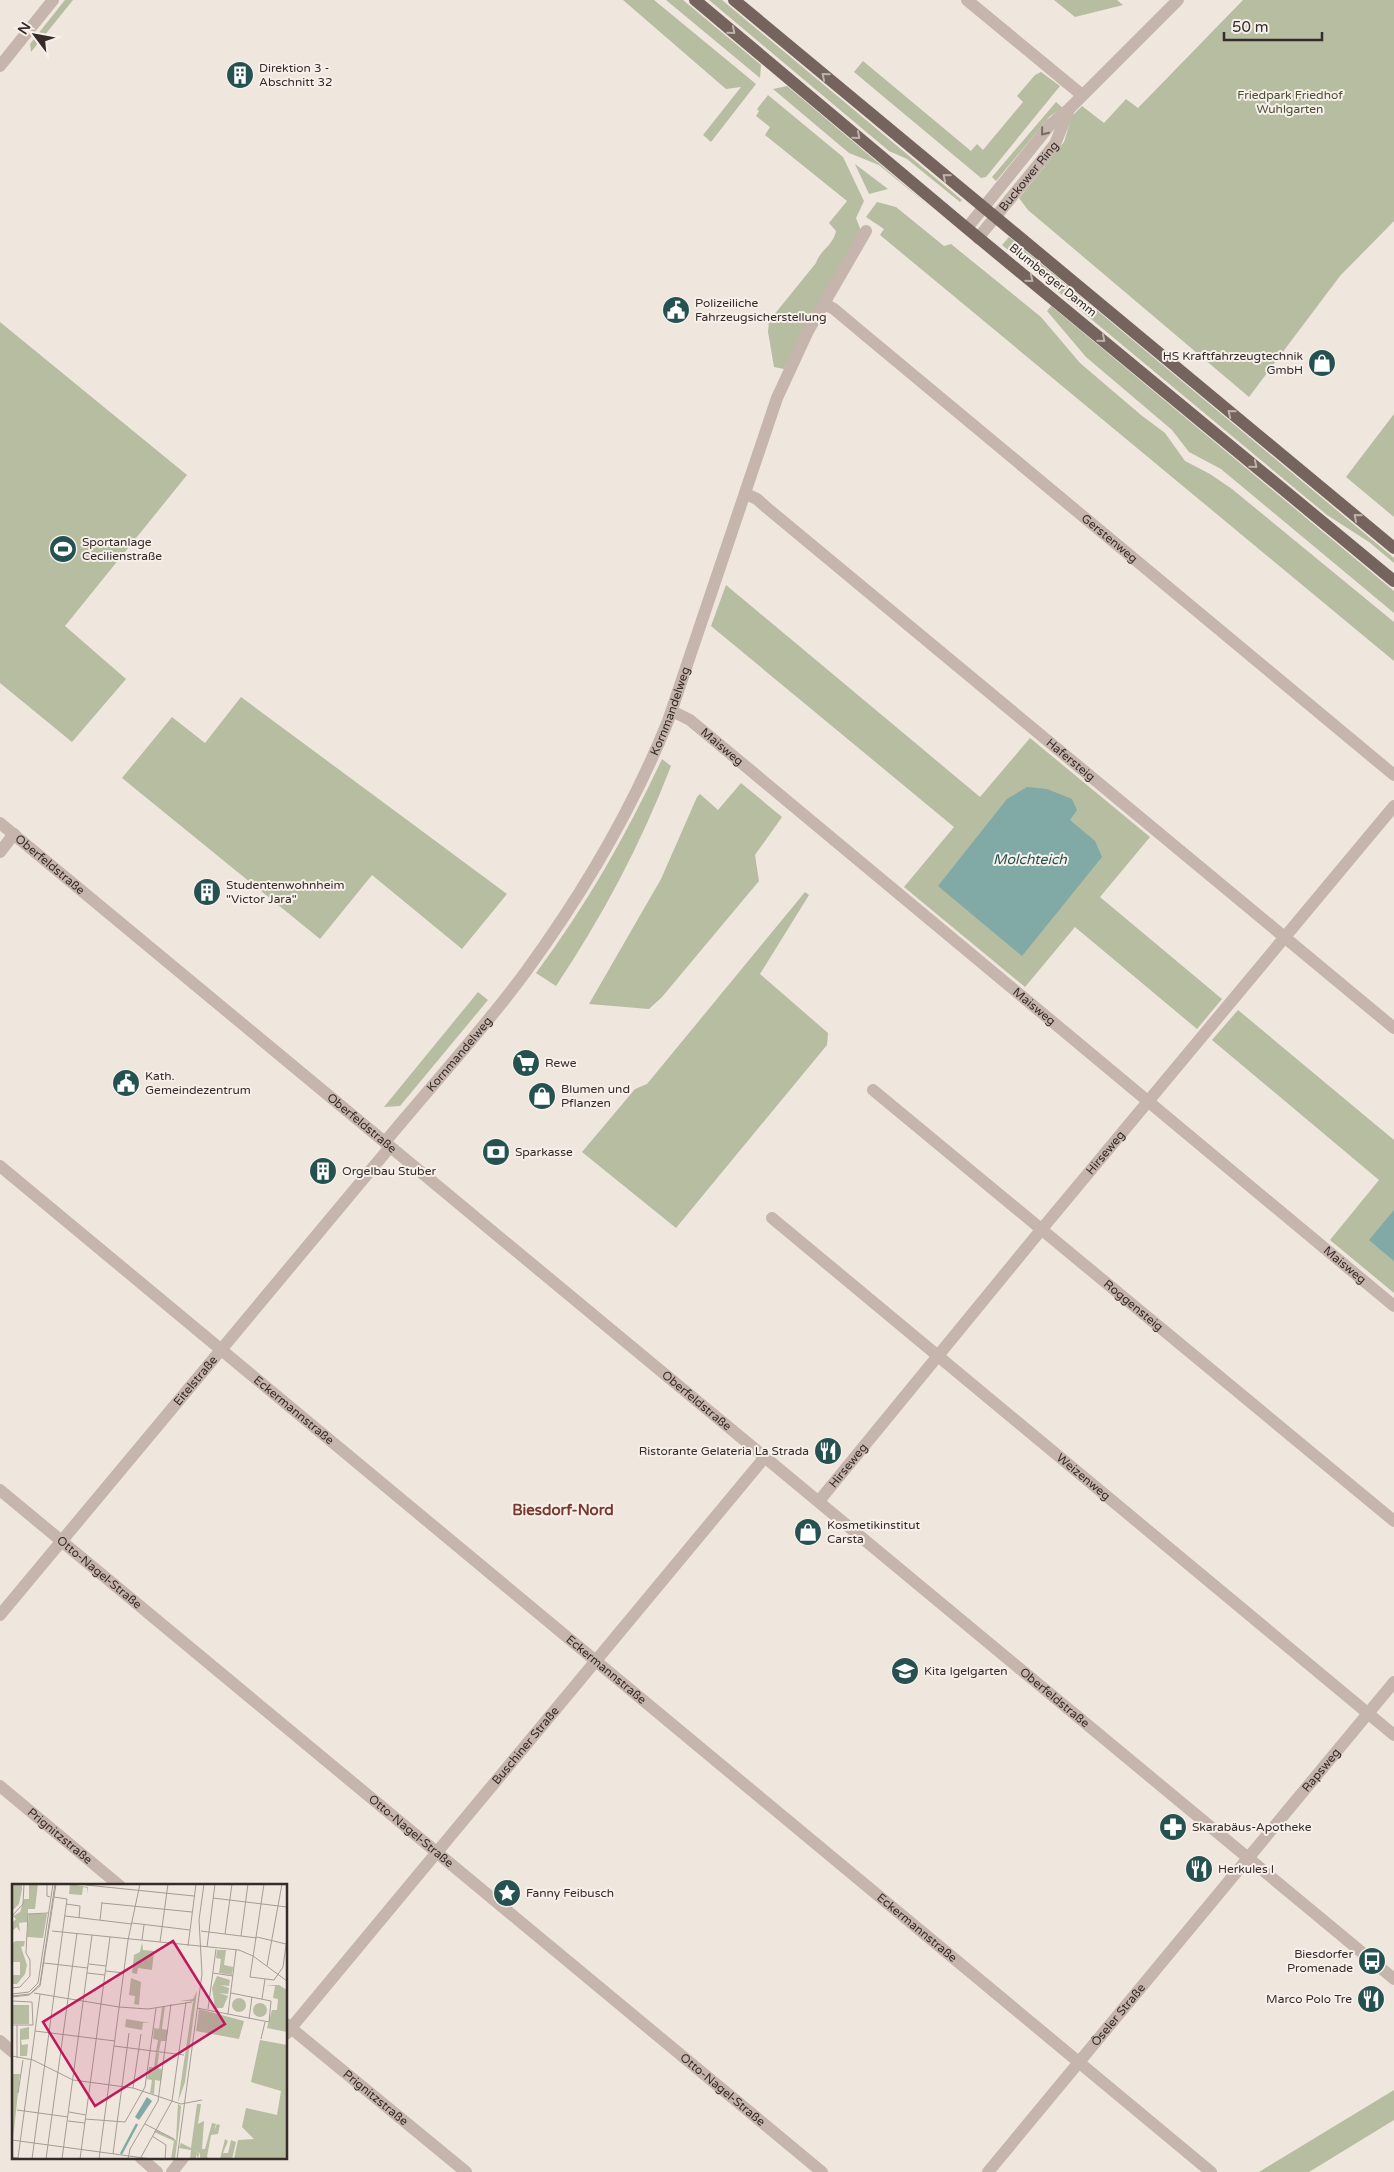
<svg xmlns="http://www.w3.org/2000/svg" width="1394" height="2172" viewBox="0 0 1394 2172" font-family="'Varela Round',sans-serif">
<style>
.green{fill:#b6bda0}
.water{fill:#81a9a6}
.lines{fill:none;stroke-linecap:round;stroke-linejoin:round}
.minor{stroke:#c6b5ac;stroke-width:12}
.major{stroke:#75635d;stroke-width:12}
.oneway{stroke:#bcb1ab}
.oneway2{stroke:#766a64}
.labels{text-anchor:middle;stroke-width:4;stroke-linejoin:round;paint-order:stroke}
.poi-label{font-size:12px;fill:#352c2a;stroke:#f7f0ea;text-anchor:start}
.park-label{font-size:12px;fill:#485031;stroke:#f7f0ea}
.street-label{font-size:12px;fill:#352c2a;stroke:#f7f0ea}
.water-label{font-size:14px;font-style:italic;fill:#255150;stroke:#f7f0ea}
.quarter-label{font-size:15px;font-weight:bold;fill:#79382d;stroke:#f7f0ea}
.inset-river{fill:none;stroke:#81a9a6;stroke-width:2.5}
.inset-road{fill:none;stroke:#a59c96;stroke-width:1}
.view{fill:#c2185b;fill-opacity:0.15;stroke:#c2185b;stroke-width:2.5}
.inset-edge{fill:none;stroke:#352c2a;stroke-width:2.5}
</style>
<rect width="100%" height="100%" fill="#efe6de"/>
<!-- green -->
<g class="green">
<path d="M65 0H73L31 52 30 44Z"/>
<path d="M623 0H654L756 84 711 142 703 135 741 87 726 89Z"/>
<path d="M666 0H683L761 65 760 78Z"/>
<path d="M709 0H722L962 200 960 202 907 159 889 151Z"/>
<path d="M1054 0H1117L1123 5 1075 17Z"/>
<path d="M1243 0H1394V221L1340 276 1249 397 1028 210 1019 198 1064 142 1072 116 1082 106 1104 123 1126 99 1138 108Z"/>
<path d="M863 61 971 151 977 144 983 150 1023 102 1017 96 1035 75 1041 72 1060 86 986 177 981 178 854 72Z"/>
<path d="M787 86 933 209 879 165 849 153 773 89Z"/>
<path d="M768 95 843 157 864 201 856 218 861 231 784 369 774 367 768 332 769 321 816 263C820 250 833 246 836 231L829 223 847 201 765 135 770 127 756 116 759 111 757 109Z"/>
<path d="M1056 102 1063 108 1050 116 996 181 992 177Z"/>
<path d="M855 164 888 189 869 194Z"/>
<path d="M877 202 896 207 944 246 951 244 1041 317 1080 363 1141 415 1165 433 1185 461 1210 474 1232 489 1394 622V661L880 235 884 229 866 217Z"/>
<path d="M1009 237 1394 558V563L1369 542 1327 515 1002 245Z"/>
<path d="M1051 306 1394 591V613L1221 469 1189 452 1172 430 1086 357 1047 311Z"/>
<path d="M0 322 187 475 65 626 126 679 72 742 0 683Z"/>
<path d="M1394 414V517L1346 477Z"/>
<path d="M726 585 980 797 1030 738 1150 837 1100 897 1222 999 1197 1029 1075 927 1025 987 904 887 954 827 711 626Z"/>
<path d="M241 697 507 894 462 949 372 875 320 939 122 778 172 717 205 743Z"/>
<path d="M662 759 671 766C641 844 602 917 556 986L536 973C586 906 627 834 662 759Z"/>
<path d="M741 783 782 817 755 855 759 881 662 997 649 1009 589 1004 661 879 697 797 700 794 718 810Z"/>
<path d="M805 892 809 895 760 974 828 1033 827 1045 676 1228 582 1152 635 1089 647 1084Z"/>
<path d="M478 992 488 1000 400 1106 384 1107Z"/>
<path d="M1238 1010 1394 1140V1293L1330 1240 1379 1180 1212 1040Z"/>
<path d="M1394 2090V2120L1309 2172H1259Z"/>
</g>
<!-- water -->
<g class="water">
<path d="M1027 787 1047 789 1072 799 1077 810 1070 820 1095 841 1102 857 1022 956 938 886 1007 799Z"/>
<path d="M1394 1210V1261L1369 1240Z"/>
</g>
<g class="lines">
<!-- minor -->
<g class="minor">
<path d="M967 0 1082 95"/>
<path d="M0 66 53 0"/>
<path d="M967 228 1050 125 1069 109 1178 0"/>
<path id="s1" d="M978 238 1055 144 1068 112"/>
<path id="s2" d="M823 303 834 309 865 335 1394 775"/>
<path id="s3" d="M746 494 757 499 767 508 1394 1028"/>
<path id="s4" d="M672 711 690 720 1394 1306"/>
<path id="s5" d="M0 823 1394 1979"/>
<path d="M0 852 14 834"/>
<path id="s6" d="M873 1090 1394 1521"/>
<path id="s7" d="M385 1142C431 1086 484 1029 527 970 583 893 632 810 668 721L777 398 808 331 866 231"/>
<path id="s8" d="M0 1166 1211 2172"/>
<path id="s9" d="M772 1218 1394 1735"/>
<path id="s10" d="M0 1490 822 2172"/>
<path id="s11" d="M819 1501 1041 1230 1394 806"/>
<path id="s12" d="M0 1615 390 1147"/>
<path id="s13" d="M0 1786 120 1886"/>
<path id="s14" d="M286 2024 466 2172"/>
<path id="s15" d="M286 2034 765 1457"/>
<path d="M0 2041 14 2053"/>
<path d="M141 2158 157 2172"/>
<path d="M172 2172 183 2158"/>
<path id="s16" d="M988 2172 1394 1682"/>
</g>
<!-- major -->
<g class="major">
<path d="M695 0 963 225 1394 581"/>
<path d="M734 0 1394 548"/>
</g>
</g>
<!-- one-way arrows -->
<defs><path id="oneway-chevron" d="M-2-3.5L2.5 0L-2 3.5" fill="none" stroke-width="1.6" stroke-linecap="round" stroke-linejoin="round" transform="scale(1.25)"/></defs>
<g class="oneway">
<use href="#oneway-chevron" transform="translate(732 31) rotate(40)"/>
<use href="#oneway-chevron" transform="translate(825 76) rotate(-140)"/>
<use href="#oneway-chevron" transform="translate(857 136) rotate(40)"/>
<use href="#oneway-chevron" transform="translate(946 177) rotate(-140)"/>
<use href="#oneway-chevron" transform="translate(1030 279) rotate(39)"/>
<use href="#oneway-chevron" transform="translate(1102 339) rotate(40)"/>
<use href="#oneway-chevron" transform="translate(1231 413) rotate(-141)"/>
<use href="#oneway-chevron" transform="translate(1254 465) rotate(40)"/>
<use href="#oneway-chevron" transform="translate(1357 517) rotate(-140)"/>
</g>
<use class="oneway2" href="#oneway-chevron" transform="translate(1044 132) rotate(129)"/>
<!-- icons -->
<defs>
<g id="building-disc" transform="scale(1.4375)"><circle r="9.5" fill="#255150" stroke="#f7f0ea"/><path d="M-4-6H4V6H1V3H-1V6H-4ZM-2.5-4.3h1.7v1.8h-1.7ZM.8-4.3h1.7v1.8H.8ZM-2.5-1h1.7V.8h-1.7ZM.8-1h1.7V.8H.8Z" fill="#fff"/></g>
<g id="civic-disc" transform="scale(1.4375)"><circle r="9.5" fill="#255150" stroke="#f7f0ea"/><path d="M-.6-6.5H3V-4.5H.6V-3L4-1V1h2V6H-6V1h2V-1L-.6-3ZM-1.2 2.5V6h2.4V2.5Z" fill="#fff"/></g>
<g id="shop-disc" transform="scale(1.4375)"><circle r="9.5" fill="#255150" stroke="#f7f0ea"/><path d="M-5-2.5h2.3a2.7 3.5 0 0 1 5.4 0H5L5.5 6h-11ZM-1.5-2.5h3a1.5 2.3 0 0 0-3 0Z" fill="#fff"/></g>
<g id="stadium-disc" transform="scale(1.4375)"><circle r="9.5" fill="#255150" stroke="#f7f0ea"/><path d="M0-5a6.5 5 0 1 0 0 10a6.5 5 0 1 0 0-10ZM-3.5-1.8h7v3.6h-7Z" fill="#fff"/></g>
<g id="supermarket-disc" transform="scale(1.4375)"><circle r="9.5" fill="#255150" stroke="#f7f0ea"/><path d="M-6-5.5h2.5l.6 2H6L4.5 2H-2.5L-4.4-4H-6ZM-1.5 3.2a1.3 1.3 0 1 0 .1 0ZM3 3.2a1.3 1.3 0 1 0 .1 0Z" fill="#fff"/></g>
<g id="bank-disc" transform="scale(1.4375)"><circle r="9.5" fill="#255150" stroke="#f7f0ea"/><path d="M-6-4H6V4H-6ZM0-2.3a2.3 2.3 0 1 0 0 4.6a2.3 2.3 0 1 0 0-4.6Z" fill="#fff"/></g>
<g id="restaurant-disc" transform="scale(1.4375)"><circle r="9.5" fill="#255150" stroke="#f7f0ea"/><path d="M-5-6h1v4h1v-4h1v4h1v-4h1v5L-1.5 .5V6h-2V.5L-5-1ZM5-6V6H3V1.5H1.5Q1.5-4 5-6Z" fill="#fff"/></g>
<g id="school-disc" transform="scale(1.4375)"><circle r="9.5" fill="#255150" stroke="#f7f0ea"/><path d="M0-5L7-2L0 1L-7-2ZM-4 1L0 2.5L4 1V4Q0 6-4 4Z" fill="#fff"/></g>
<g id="pharmacy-disc" transform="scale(1.4375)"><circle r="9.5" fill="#255150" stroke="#f7f0ea"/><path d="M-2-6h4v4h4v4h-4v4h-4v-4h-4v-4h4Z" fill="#fff"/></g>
<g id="sight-disc" transform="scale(1.4375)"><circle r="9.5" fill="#255150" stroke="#f7f0ea"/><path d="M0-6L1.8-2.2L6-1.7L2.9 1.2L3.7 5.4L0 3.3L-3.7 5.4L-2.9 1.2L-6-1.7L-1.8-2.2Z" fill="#fff"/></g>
<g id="bus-disc" transform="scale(1.4375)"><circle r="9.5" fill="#255150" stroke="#f7f0ea"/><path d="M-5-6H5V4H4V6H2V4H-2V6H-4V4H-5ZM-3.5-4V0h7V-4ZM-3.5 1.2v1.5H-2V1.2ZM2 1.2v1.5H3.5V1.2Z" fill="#fff"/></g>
</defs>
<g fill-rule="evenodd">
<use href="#building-disc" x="240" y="75"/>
<use href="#civic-disc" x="676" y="310"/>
<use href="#shop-disc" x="1322" y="363"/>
<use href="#stadium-disc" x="63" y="549"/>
<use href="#building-disc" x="207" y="892"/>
<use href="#supermarket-disc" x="526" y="1063"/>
<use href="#civic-disc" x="126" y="1083"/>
<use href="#shop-disc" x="542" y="1096"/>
<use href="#bank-disc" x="496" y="1152"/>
<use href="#building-disc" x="323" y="1171"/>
<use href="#restaurant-disc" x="828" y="1451"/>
<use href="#shop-disc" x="808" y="1532"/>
<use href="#school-disc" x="905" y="1671"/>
<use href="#pharmacy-disc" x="1173" y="1827"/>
<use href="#restaurant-disc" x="1199" y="1869"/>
<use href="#sight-disc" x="507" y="1893"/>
<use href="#bus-disc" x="1372" y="1961"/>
<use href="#restaurant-disc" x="1371" y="1999"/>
</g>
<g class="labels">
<!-- poi labels -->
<g class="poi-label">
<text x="259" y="72">Direktion 3 -<tspan x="259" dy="14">Abschnitt 32</tspan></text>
<text x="695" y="307">Polizeiliche<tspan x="695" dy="14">Fahrzeugsicherstellung</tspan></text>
<text x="1303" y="360" text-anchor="end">HS Kraftfahrzeugtechnik<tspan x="1303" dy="14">GmbH</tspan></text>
<text x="82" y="546">Sportanlage<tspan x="82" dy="14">Cecilienstraße</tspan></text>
<text x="226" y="889">Studentenwohnheim<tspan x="226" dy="14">"Victor Jara"</tspan></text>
<text x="545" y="1067">Rewe</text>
<text x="145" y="1080">Kath.<tspan x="145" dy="14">Gemeindezentrum</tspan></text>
<text x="561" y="1093">Blumen und<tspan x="561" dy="14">Pflanzen</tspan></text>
<text x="515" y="1156">Sparkasse</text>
<text x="342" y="1175">Orgelbau Stuber</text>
<text x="809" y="1455" text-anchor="end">Ristorante Gelateria La Strada</text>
<text x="827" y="1529">Kosmetikinstitut<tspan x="827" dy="14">Carsta</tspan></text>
<text x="924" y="1675">Kita Igelgarten</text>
<text x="1192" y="1831">Skarabäus-Apotheke</text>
<text x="1218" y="1873">Herkules I</text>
<text x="526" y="1897">Fanny Feibusch</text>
<text x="1353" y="1958" text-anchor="end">Biesdorfer<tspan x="1353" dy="14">Promenade</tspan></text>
<text x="1352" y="2003" text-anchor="end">Marco Polo Tre</text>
</g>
<!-- park labels -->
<g class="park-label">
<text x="1290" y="99">Friedpark Friedhof<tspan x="1290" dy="14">Wuhlgarten</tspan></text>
</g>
<!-- street labels -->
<g class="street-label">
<text dy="4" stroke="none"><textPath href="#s1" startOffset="80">Buckower Ring</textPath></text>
<text transform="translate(1053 280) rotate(39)" y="4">Blumberger Damm</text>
<text dy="4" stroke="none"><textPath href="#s2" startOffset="371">Gerstenweg</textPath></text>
<text dy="4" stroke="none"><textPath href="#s7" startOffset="520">Kornmandelweg</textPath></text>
<text dy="4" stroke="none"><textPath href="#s4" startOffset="62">Maisweg</textPath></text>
<text dy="4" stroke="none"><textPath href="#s3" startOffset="420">Hafersteig</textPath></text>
<text dy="4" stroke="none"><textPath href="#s5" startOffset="65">Oberfeldstraße</textPath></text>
<text dy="4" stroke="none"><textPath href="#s4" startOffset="468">Maisweg</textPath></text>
<text dy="4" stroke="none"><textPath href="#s7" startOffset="115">Kornmandelweg</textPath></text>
<text dy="4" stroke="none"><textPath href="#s5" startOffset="470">Oberfeldstraße</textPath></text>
<text dy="4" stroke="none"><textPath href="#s11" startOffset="451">Hirseweg</textPath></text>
<text dy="4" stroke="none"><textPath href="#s4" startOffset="872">Maisweg</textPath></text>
<text dy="4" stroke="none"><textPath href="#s6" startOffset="338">Roggensteig</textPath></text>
<text dy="4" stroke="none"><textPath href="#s12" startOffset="305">Eitelstraße</textPath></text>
<text dy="4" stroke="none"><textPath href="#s5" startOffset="905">Oberfeldstraße</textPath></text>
<text dy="4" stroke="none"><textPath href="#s8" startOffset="382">Eckermannstraße</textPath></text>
<text dy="4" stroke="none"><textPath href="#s11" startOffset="46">Hirseweg</textPath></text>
<text dy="4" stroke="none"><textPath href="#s9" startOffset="405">Weizenweg</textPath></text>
<text dy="4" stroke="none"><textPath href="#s10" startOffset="129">Otto-Nagel-Straße</textPath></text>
<text dy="4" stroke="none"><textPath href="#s8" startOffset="788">Eckermannstraße</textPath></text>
<text dy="4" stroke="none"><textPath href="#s5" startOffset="1370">Oberfeldstraße</textPath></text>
<text dy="4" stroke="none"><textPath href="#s15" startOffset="375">Buschiner Straße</textPath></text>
<text dy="4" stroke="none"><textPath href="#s16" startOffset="522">Rapsweg</textPath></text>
<text dy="4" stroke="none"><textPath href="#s10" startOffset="534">Otto-Nagel-Straße</textPath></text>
<text dy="4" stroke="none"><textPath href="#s13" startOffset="78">Prignitzstraße</textPath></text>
<text dy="4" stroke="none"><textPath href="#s8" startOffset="1192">Eckermannstraße</textPath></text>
<text dy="4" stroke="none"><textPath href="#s16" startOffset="204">Öseler Straße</textPath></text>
<text dy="4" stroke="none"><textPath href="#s10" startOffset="939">Otto-Nagel-Straße</textPath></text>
<text dy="4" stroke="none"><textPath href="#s14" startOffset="116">Prignitzstraße</textPath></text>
</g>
<!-- water labels -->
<g class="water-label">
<text x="1030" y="864">Molchteich</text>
</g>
<!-- quarter labels -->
<g class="quarter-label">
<text x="563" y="1515">Biesdorf-Nord</text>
</g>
</g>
<!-- overview -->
<g transform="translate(12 1884)">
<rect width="275" height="275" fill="#efe6de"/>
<path d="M0 0H10V5L7 20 0 27ZM17 0H26L23 25H16V38L7 39 8 48 5 43 0 47V39L4 35 1 32 8 28 12 15H17ZM58 0 76 3 75 10V4L71 3 70 11 57 10ZM17 30H35L31 54 15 53ZM4 57H13L12 62 9 63 15 81 13 90 5 100H0V91H8V78H0V59ZM130 58 131 66 142 67 140 86 126 84 125 90 120 89 122 71 128 68ZM205 66H214L212 81 221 83 220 91 207 89 209 75 204 74ZM205 92 218 96 217 102 208 101 217 104 216 110 207 109 216 112 211 124H203L200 104ZM119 94 129 98 127 121 122 120 123 112 117 111ZM253 101H267L275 106V148L255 144 260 126H265L266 115 261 114 263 102ZM185 107 173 198 166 218 181 117H168L181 115ZM220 121a7 7 0 1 1 14 0a7 7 0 1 1-14 0ZM241 126a7 7 0 1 1 14 0a7 7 0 1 1-14 0ZM0 121H17V140H0ZM153 122 150 145 156 146 154 157H149L147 167H144L146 156 141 155 142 144 147 145 150 123ZM187 125 232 137 227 155 184 147ZM114 135 138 139H131L130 146 113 143ZM17 143V155L9 156 10 161 16 160 15 172H8V145ZM248 156 275 161V275H222L226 256 242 255 230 243 234 224 265 231 269 207 239 198ZM144 168 147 169 145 184 150 185 149 197 143 196 142 210 138 209 140 196 135 195 137 183H142ZM0 190H8L1 255H0ZM166 220 169 222 167 244 163 275H159L162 257 142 248 144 246 164 256ZM189 220 186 240 192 237 190 265H193L200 239 204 240 202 247 205 240 208 241 206 250 199 251 195 273 199 275H188V270L183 266 187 270 186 275 184 270V275H178L179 266 167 264 169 259 179 264 185 220ZM213 255 216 257 211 269H216L219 256 224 258 220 275H208Z" fill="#b6bda0"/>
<path d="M135 213 140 217 127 236 123 233Z" fill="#81a9a6"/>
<path class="inset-river" d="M109 270 125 240"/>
<path class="inset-road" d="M35 0V12L38 13M252 0 238 93 262 96 271 83 275 54M74 1 182 12M201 14 275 23M90 19 180 28M54 20 68 22 67 34M0 32 11 20 12 0M53 32 120 40M88 36 90 18M120 39 178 46M40 47 227 66 241 72 275 97M189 47 245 54M213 50 220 0M229 52 236 0M245 53 274 60M130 56 132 41M148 58 156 0M176 62 184 0M195 63 203 0M32 79 76 84M77 80 94 82M255 82 270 0M94 87 112 89M75 89 93 91M201 89 221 92M0 104 8 103 18 92V76L14 69 16 30 36 29M22 109 107 123M0 110 17 108 26 99 41 0M0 112 18 110 28 100 43 0M0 113 17 111 28 102 44 0M250 115 253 95M0 117 20 118 21 141M107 123 136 125 180 118M185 124 257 138 259 117 219 109M196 125 204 65M216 130 224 66M237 135 240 113M0 141H21M23 147 103 157M249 155 253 138M102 162 172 171M0 172 21 176 61 196 121 204 169 220 190 216M5 174V141M121 204 129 150M6 209 11 176M5 226 56 233M57 228 74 231M73 235 113 238 133 203 144 124M56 237 73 239M133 240 162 255M140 252 154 261 153 275M0 256 139 275M101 270 117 149M0 273 6 274 28 110M20 275 55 15 42 13M34 275 65 49M50 275 80 51M68 275 98 53M87 275 116 56 128 0M116 275 118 265 146 217 159 120M128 275 160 217 174 118M165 275 190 90 187 36 192 0"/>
<path class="view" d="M161 57 213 140 83 222 31 138Z"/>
<rect width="275" height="275" class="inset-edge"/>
</g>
<!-- north arrow -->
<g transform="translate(35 35) rotate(302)" stroke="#f7f0ea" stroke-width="4" paint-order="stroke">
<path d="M0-4L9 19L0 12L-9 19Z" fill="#352c2a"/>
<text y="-8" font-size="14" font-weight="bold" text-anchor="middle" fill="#352c2a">N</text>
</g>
<!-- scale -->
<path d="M1224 32v8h98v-8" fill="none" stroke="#352c2a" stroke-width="2.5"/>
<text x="1232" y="32" font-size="15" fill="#352c2a" stroke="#f7f0ea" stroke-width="4" paint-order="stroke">50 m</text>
</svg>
